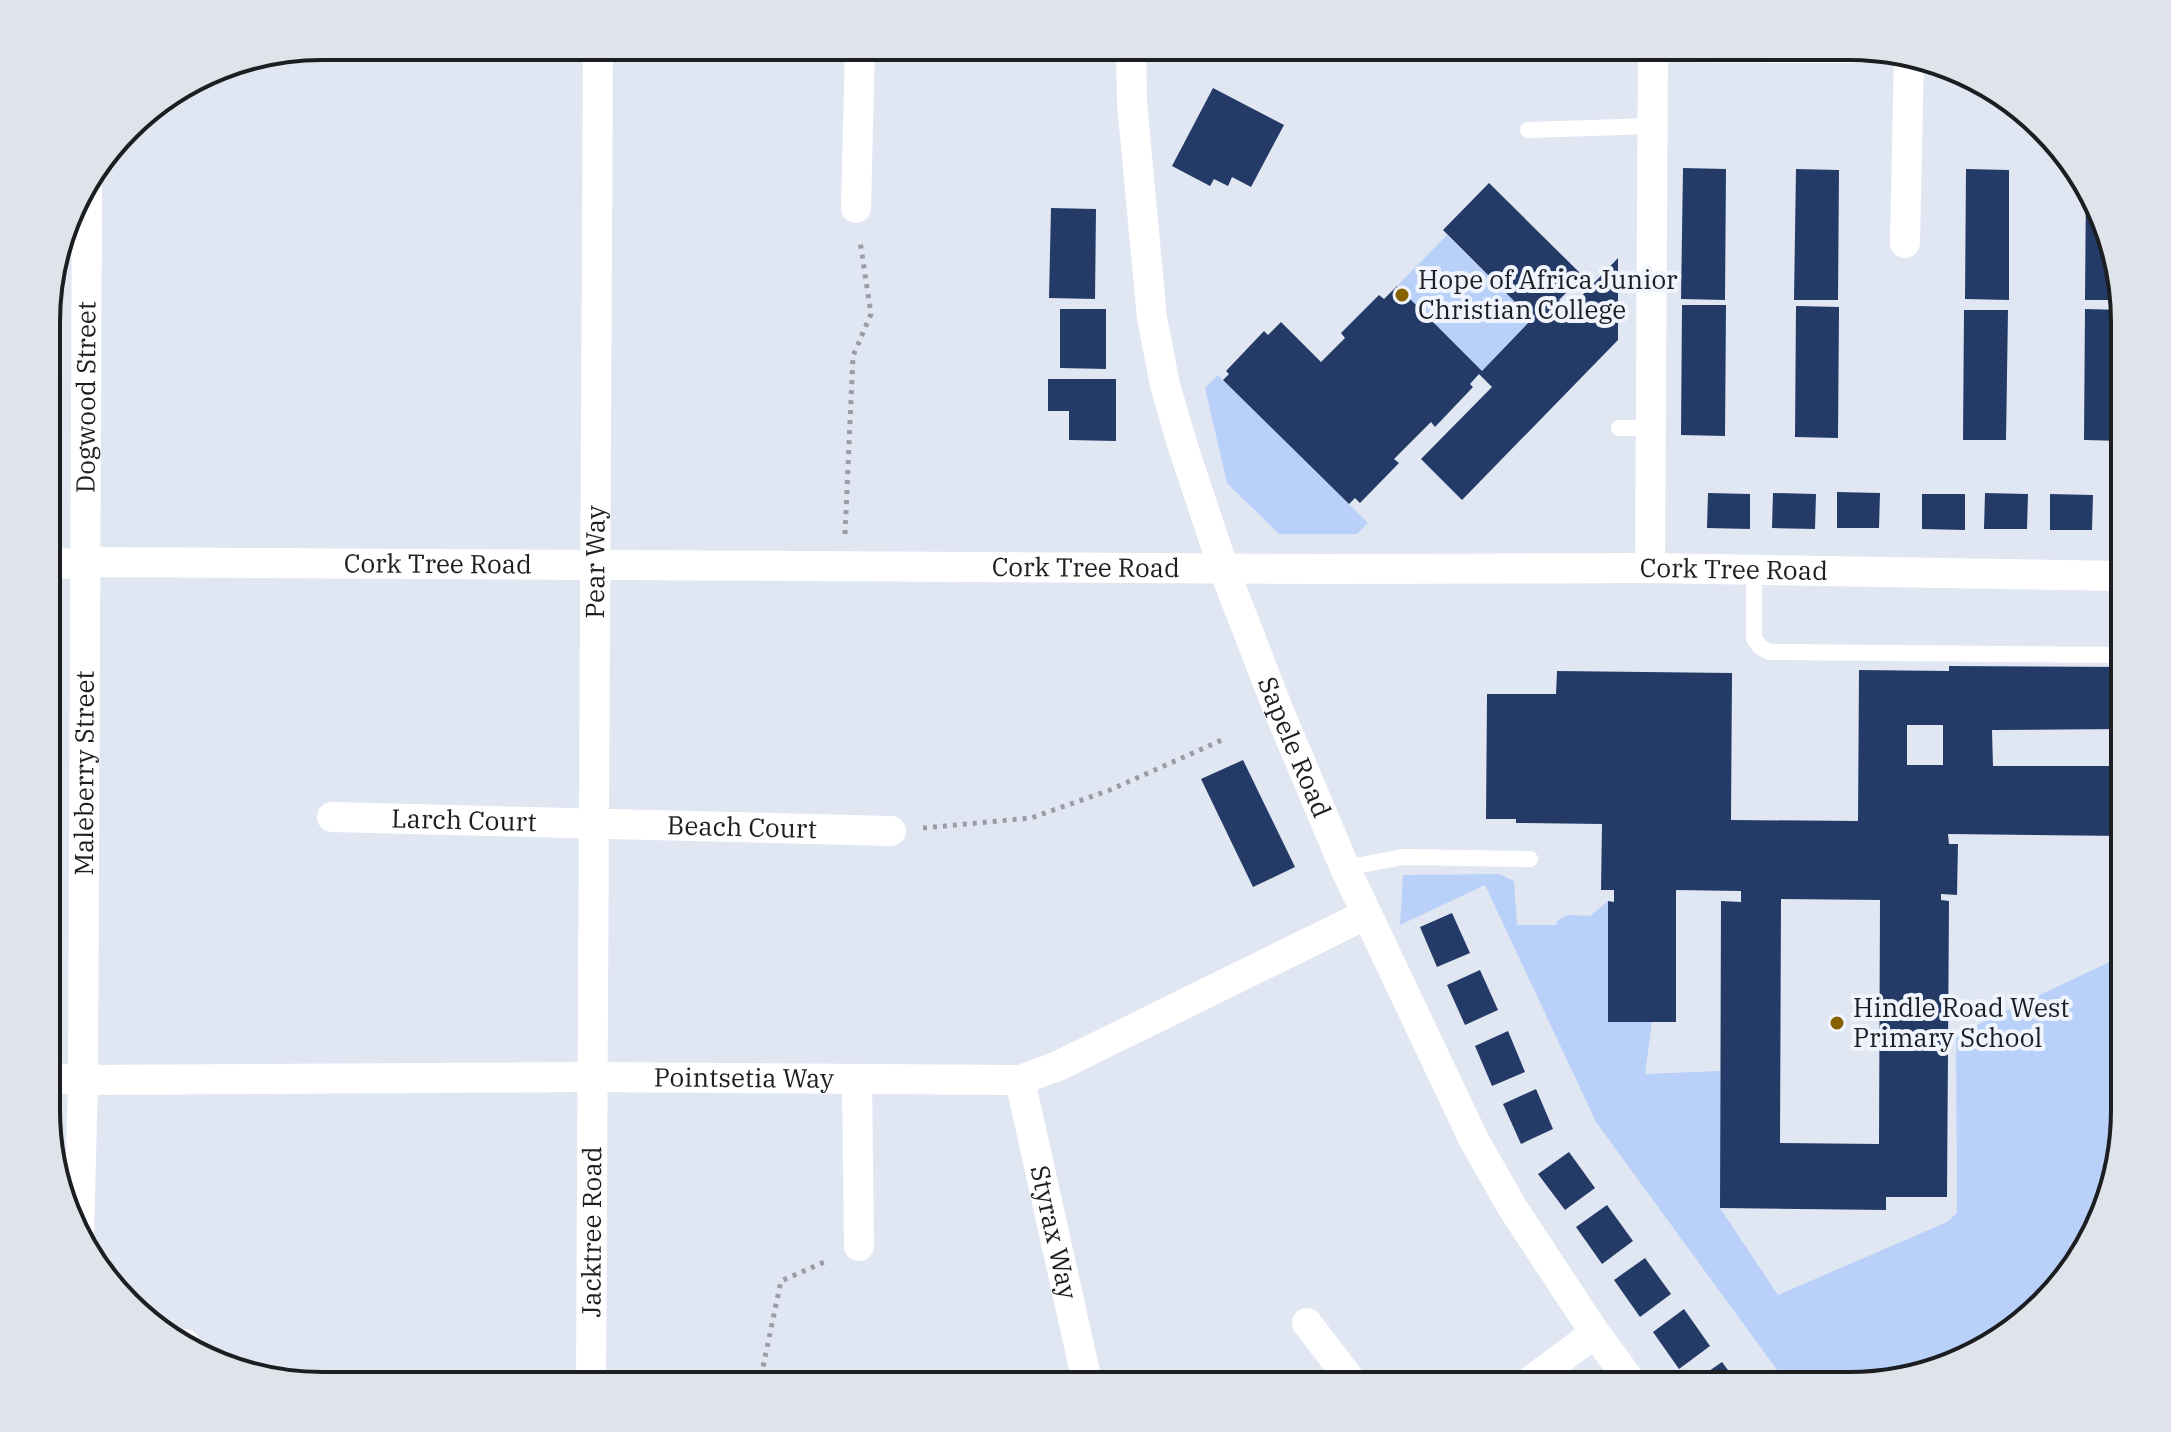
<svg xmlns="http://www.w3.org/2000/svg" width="2171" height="1432" viewBox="0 0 2171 1432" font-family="'IBM Plex Serif',serif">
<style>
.green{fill:#b9d0f9}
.building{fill:#243b68;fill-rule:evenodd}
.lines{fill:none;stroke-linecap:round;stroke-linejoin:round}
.path{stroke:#999da6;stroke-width:5;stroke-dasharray:4 6;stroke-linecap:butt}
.lane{stroke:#fff;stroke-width:16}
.street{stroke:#fff;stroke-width:30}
.poi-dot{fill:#876100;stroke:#f0f5fd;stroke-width:3}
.labels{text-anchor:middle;stroke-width:8;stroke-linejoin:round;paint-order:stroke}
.poi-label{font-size:26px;fill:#1c1e22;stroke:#f0f5fd;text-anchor:start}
.street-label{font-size:26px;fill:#1c1e22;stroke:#f0f5fd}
.rim{fill:none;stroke:#1c1e22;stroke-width:4}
</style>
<rect width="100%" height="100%" fill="#e1e7f2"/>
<!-- green -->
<g class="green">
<path d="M1447 235 1532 319 1482 371 1397 286Z"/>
<path d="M1218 375 1368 523 1357 534H1279L1227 483 1205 388Z"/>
<path d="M1499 874 1514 881 1517 925H1556L1558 920 1568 915 1590 916 1608 901V1021L1652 1022 1645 1074 1720 1071V1208L1778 1295 1947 1222 1957 1213 1956 1035 2124 955V1127L2078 1264 2009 1328 1951 1360 1866 1385H1788L1596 1122 1485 885 1400 925 1403 875Z"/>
</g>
<!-- building -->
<g class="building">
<path d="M1213 88 1284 125 1251 187 1232 177 1228 186 1214 179 1210 186 1172 166Z"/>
<path d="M1683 168 1726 169 1725 300 1681 299Z"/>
<path d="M1796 169 1839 170 1838 300H1794Z"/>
<path d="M1966 169 2009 170V300L1965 299Z"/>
<path d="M2086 182 2088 185 2123 300H2085Z"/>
<path d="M1489 183 1583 276 1559 300 1569 309 1618 258V340L1462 500 1421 459 1492 387 1479 374 1470 384 1473 387 1435 427 1431 422 1394 459 1399 463 1360 503 1355 498 1349 504 1223 380 1229 374 1226 371 1264 331 1268 335 1281 322 1321 362 1345 338 1341 333 1379 295 1384 299 1397 286 1482 371 1532 319 1443 230Z"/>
<path d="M1051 208 1096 209 1095 299 1049 298Z"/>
<path d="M1682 305H1726L1725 436 1681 435Z"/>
<path d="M1796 306 1839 307 1838 438 1795 437Z"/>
<path d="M1060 309H1106V369L1060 368Z"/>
<path d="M2085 309 2124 310V441L2084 440Z"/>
<path d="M1964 310H2008L2006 440H1963Z"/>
<path d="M1048 379H1116V441L1069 440V411H1048Z"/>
<path d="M1837 492 1880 493 1879 528H1837Z"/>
<path d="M1708 493 1750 494V529L1707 528Z"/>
<path d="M1773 493 1816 494 1815 529 1772 528Z"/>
<path d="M1985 493 2028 494 2027 529H1984Z"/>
<path d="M1922 494H1965V530L1922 529Z"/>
<path d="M2050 494 2093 495 2092 530H2050Z"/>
<path d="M1949 666 2124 667V729L1992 730 1993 766H2124V836L1948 834 1949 844H1958L1957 895 1941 894V900L1949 901 1947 1197H1886V1210L1720 1208 1721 901 1741 902V891L1676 890V1022H1608V901L1614 902V890H1601L1602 824 1516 823V819H1486L1487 694H1556L1557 671 1732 673 1731 820 1858 821 1859 670 1949 671ZM1907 725H1943V765H1907ZM1781 899 1880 900 1879 1144 1780 1143Z"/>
<path d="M1243 760 1295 867 1253 887 1201 779Z"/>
<path d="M1452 913 1470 953 1437 967 1420 927Z"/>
<path d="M1480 970 1498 1010 1465 1025 1447 985Z"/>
<path d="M1508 1031 1525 1072 1492 1086 1475 1046Z"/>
<path d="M1536 1089 1553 1129 1521 1144 1503 1104Z"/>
<path d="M1569 1152 1595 1188 1565 1210 1538 1174Z"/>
<path d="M1607 1205 1633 1241 1602 1264 1576 1227Z"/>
<path d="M1645 1258 1671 1294 1640 1317 1614 1280Z"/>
<path d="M1684 1309 1710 1346 1679 1369 1653 1332Z"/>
<path d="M1722 1362 1739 1385H1689Z"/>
</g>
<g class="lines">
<!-- path -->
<g class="path">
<path d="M845 534 853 356 871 314 860 241"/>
<path d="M923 828 1031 818 1110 790 1222 740"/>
<path d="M216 1356 270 1377"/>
<path d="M759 1386 781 1281 829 1260"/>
</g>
<!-- lane -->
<g class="lane">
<path d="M1528 130 1653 126"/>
<path d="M1619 428H1651"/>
<path d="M1754 569V638L1760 647 1769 652 2124 655"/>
<path d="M1345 868 1403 857 1530 859"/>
</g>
<!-- street -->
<g class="street">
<path id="s1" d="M1131 46 1132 103 1152 318 1165 385 1183 447 1223 567 1278 709 1345 868 1474 1140 1512 1207 1595 1333 1634 1386"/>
<path d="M1333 46 1861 48"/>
<path d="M856 208 860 46"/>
<path d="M1905 243 1909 56"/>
<path id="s2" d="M48 565 86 562 1321 569 1650 568 2124 576"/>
<path d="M1650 568 1653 46"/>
<path id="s3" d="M332 817 891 831"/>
<path id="s4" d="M48 1078 83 1080 593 1077 1020 1080 1058 1066 1367 914"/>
<path d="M857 1079 859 1246"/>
<path id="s5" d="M1020 1080 1088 1386"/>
<path id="s6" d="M79 1235 83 1080 87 183"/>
<path d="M1307 1323 1355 1386"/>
<path d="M184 1347 185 1344"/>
<path id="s7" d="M591 1386 598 46"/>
<path d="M1524 1386 1595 1333"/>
</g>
</g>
<!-- markers -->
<g class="poi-dot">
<circle cx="1402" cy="295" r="8"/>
<circle cx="1837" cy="1023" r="8"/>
</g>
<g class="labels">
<!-- poi labels -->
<g class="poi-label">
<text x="1418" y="289">Hope of Africa Junior<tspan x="1418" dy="30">Christian College</tspan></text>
<text x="1853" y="1017">Hindle Road West<tspan x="1853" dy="30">Primary School</tspan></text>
</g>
<!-- street labels -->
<g class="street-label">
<text dy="9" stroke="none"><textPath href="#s6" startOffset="838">Dogwood Street</textPath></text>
<text dy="9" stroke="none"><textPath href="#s7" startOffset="824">Pear Way</textPath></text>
<text dy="9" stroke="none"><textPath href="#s2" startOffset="390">Cork Tree Road</textPath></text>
<text dy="9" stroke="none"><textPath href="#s2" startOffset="1038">Cork Tree Road</textPath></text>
<text dy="9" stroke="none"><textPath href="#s2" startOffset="1686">Cork Tree Road</textPath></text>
<text dy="9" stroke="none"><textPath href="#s1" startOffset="726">Sapele Road</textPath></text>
<text dy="9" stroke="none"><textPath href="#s6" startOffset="462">Maleberry Street</textPath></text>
<text dy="9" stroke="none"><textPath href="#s3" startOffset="132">Larch Court</textPath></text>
<text dy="9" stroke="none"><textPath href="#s3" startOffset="410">Beach Court</textPath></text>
<text dy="9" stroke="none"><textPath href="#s4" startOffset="696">Pointsetia Way</textPath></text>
<text dy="9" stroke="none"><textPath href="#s7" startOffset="154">Jacktree Road</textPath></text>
<text dy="9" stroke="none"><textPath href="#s5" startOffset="156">Styrax Way</textPath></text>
</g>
</g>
<!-- crop -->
<path d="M0 0H2171V1432H0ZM322 60H1849A262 262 0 0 1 2111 322V1110A262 262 0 0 1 1849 1372H322A262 262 0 0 1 60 1110V322A262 262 0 0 1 322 60Z" fill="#dfe4eb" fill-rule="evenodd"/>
<path class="rim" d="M322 60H1849A262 262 0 0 1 2111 322V1110A262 262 0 0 1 1849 1372H322A262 262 0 0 1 60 1110V322A262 262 0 0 1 322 60Z"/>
</svg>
